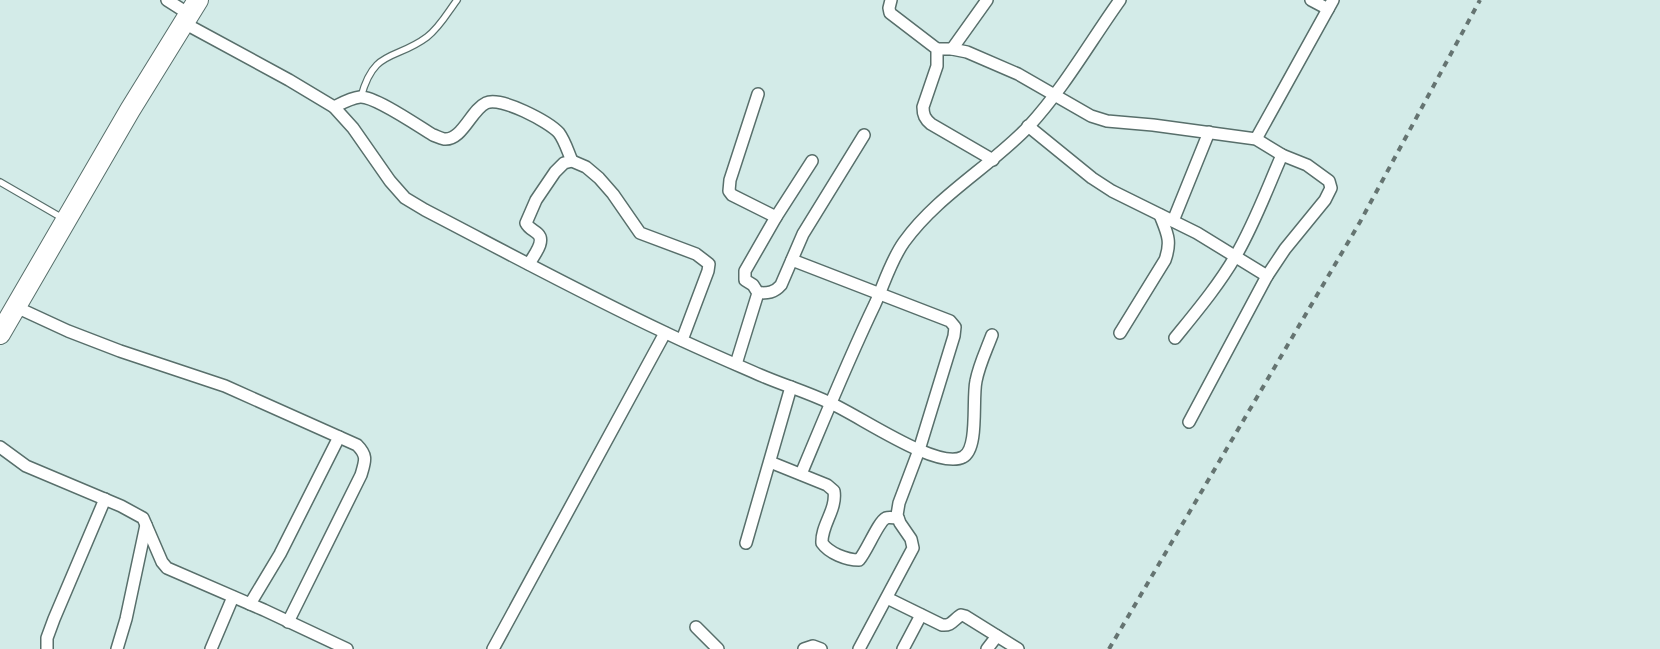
<svg xmlns="http://www.w3.org/2000/svg" width="1660" height="649" viewBox="0 0 1660 649" font-family="'Fira Sans',sans-serif">
<style>
.lines{fill:none;stroke-linecap:round;stroke-linejoin:round}
.lane-casing{stroke:#586f6b;stroke-width:8}
.street-casing{stroke:#586f6b;stroke-width:14}
.highway-casing{stroke:#586f6b;stroke-width:22}
.lane{stroke:#fff;stroke-width:5.5}
.street{stroke:#fff;stroke-width:11}
.highway{stroke:#fff;stroke-width:20}
.rail{stroke:#657471;stroke-width:4;stroke-dasharray:6 6;stroke-linecap:butt}
</style>
<rect width="100%" height="100%" fill="#d3ebe8"/>
<g class="lines">
<!-- lane casing -->
<g class="lane-casing">
<g id="lane">
<path d="M361 97C374 48 395 61 427 37 440 27 448 12 457 0"/>
<path d="M0 182 64 219"/>
</g>
</g>
<!-- street casing -->
<g class="street-casing">
<g id="street">
<path d="M167 0 189 14"/>
<path d="M891 0 889 8 890 13 937 49V66L923 107C923 115 925 119 931 124L993 160"/>
<path d="M1311 0 1328 9"/>
<path d="M184 23 289 80 334 107 353 128 390 181 405 198 425 210C504 251 583 294 664 332 695 347 728 361 760 375 783 385 807 392 830 403 857 414 937 471 963 457 979 449 972 399 976 381 979 365 986 351 992 335"/>
<path d="M937 49H952L967 52 1018 74 1091 116 1107 121 1153 125 1256 139 1282 155 1307 165 1329 181 1331 188 1325 200 1285 249 1267 276 1189 422"/>
<path d="M952 49 987 0"/>
<path d="M758 94 730 180 729 191 732 195 776 217"/>
<path d="M334 107C342 103 351 98 360 97 375 96 418 126 433 135 436 136 440 138 444 139 462 141 471 110 486 103 501 96 549 122 559 133 565 141 568 152 572 161"/>
<path d="M1028 126 1092 178 1112 191 1197 233 1267 276"/>
<path d="M1256 139 1333 0"/>
<path d="M1173 221 1209 132"/>
<path d="M792 260 950 321 955 327 954 336 919 450 899 503 897 515 900 523 911 539 913 548 859 649"/>
<path d="M529 264C533 256 546 242 538 234 534 230 529 229 526 223L536 200 555 172 564 163 572 161 586 167 599 178 613 194 640 233 696 254 709 264 708 271 682 340"/>
<path d="M758 293C768 293 774 293 781 285L803 234 864 135"/>
<path d="M16 307 68 331 120 351 225 386 357 445C368 456 365 461 361 475L288 622"/>
<path d="M1120 333 1165 260C1172 241 1167 233 1160 215"/>
<path d="M1175 338C1196 312 1218 286 1235 257 1254 225 1267 189 1282 155"/>
<path d="M736 364 758 293 753 285 745 280V271L776 217 812 161"/>
<path d="M0 447 26 466 121 506 143 518 162 562 167 568 264 610 347 649"/>
<path d="M770 462 827 485 834 491C837 510 821 525 822 543 829 553 846 560 859 560 867 551 878 522 886 518 889 517 894 518 898 518"/>
<path d="M801 474C825 417 848 360 875 304 884 284 891 260 904 242 938 195 990 167 1029 126 1064 88 1090 42 1120 0"/>
<path d="M746 543 791 387"/>
<path d="M887 598 942 625C952 626 953 620 961 615L965 616 1018 649"/>
<path d="M250 604 280 554 339 437"/>
<path d="M696 627 718 649"/>
<path d="M47 649V638L54 619 105 499"/>
<path d="M117 649 126 619 146 525"/>
<path d="M211 649 233 597"/>
<path d="M493 649 665 333"/>
<path d="M804 649 813 646 821 649"/>
<path d="M903 649 921 615"/>
<path d="M987 649 997 636"/>
</g>
</g>
<!-- highway casing -->
<g class="highway-casing">
<path id="highway" d="M0 334 130 110 198 0"/>
</g>
<!-- lane -->
<use href="#lane" class="lane"/>
<!-- street -->
<use href="#street" class="street"/>
<!-- highway -->
<use href="#highway" class="highway"/>
<!-- rail -->
<path class="rail" d="M1109 649 1360 222 1480 0"/>
</g>
</svg>
